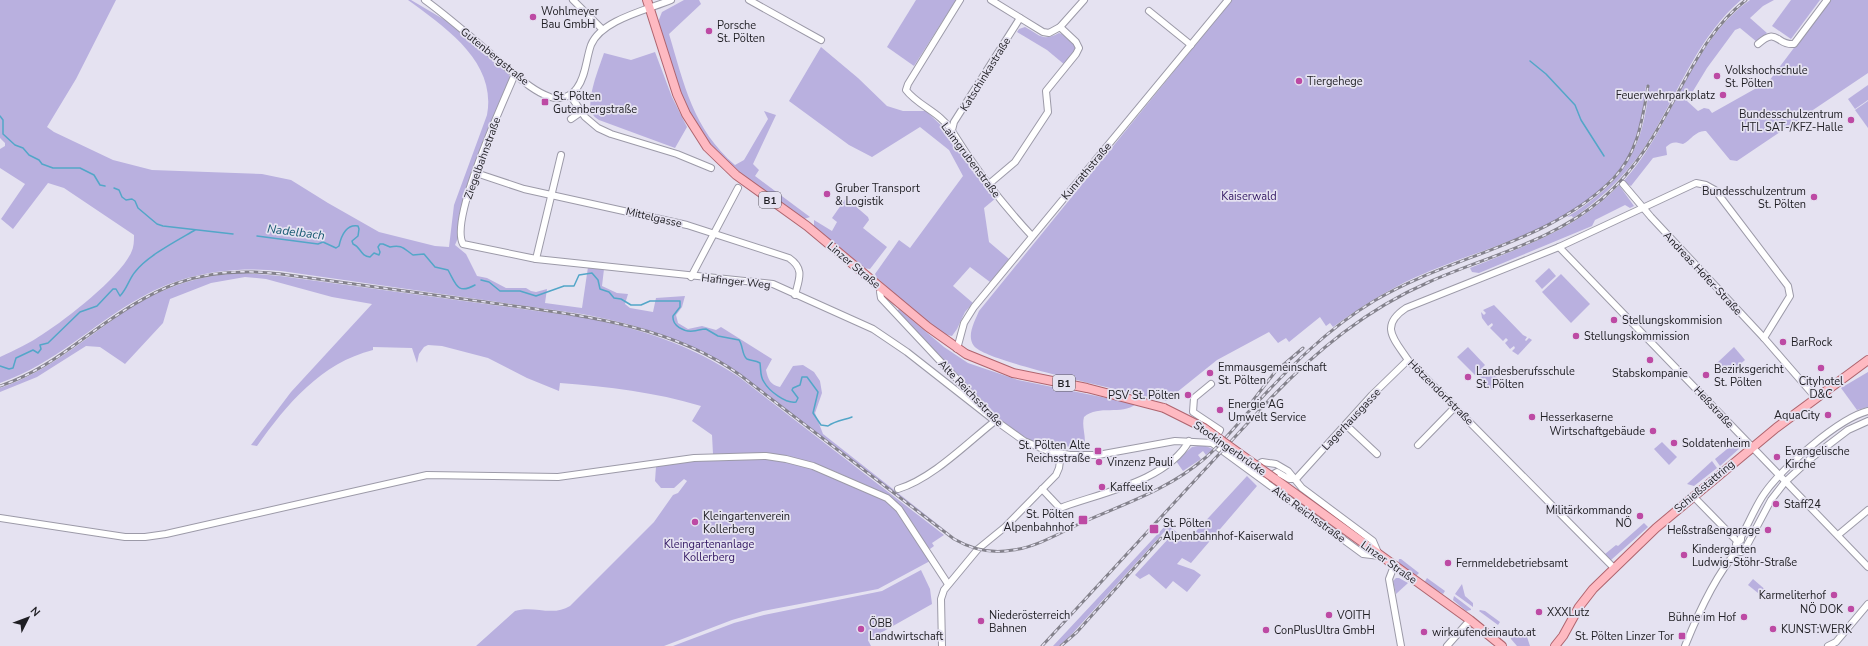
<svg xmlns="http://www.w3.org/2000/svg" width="1868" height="646" viewBox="0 0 1868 646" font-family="'Nunito Sans',sans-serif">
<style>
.green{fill:#b9b0df}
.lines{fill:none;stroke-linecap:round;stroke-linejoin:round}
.stream{stroke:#53a6c8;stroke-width:1.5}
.minor-casing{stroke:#9c9aa8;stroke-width:8}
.major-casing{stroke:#af646e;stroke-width:10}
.minor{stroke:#fff;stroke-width:6}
.major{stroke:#feb9c1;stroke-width:8}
.rail-casing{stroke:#84828c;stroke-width:3}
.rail{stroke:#e5e2f1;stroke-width:1.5;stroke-dasharray:4.5;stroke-linecap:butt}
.major-bridge-casing{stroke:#af646e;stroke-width:10;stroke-linecap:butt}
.major-bridge{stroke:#feb9c1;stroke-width:8}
.poi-dot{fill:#bd4aa4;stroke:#e5e2f1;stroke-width:1.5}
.labels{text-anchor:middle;stroke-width:3.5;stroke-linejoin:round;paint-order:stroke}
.shield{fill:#e5e2f1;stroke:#5a5961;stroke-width:1}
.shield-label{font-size:10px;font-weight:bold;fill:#1f1e23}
.poi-label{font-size:11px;fill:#1f1e23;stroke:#e5e2f1;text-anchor:start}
.street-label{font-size:11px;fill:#1f1e23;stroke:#e5e2f1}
.park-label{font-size:11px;fill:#341964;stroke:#e5e2f1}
.water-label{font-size:12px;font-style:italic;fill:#175971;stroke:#e5e2f1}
</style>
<rect width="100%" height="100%" fill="#e5e2f1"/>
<!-- green -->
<g class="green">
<path d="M0 0H116L76 79 47 127 54 132 113 160 152 170 262 174 291 180 328 203 379 232 435 246 449 247 454 205 487 115C497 62 446 28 408 0H411L450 23 509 73 510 78 460 213 458 238 455 245 466 254 477 276 487 278 506 288H526L531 291 536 292 547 289 545 303 582 308 588 267 604 269 602 286 617 293 628 294 625 304 630 308 653 312 656 298 685 296 682 307 676 315 678 323 688 329 702 326 716 330 721 327 772 359 766 370C768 379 770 385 780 387L793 366 803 365 814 372 820 381 822 393 815 413 823 434 950 534 725 364C682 338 631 323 582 314L281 271C232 266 183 273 140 298 90 326 56 363 0 383V357C15 350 30 343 43 334 68 318 119 278 131 253 134 247 134 241 134 235L64 188 48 183 13 229 1 219 25 184 0 168V149L5 146V143L0 138Z"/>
<path d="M684 0H699L701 4 669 34C684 84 693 129 735 165L744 160 768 119 764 111 776 115 753 164 759 170 755 176 810 217 804 219 730 167 703 137 684 103 658 22 662 12Z"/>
<path d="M916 0H956L914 66 887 47Z"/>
<path d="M1232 0H1741C1700 35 1681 86 1654 132 1634 167 1607 195 1573 218L1572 216 1567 217C1623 183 1643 151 1649 87L1646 86C1643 108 1641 134 1630 154 1586 228 1488 244 1416 277 1387 290 1359 308 1333 327L1330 323 1326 326 1320 317 1289 342 1286 338 1278 343 1269 332 1217 360 1166 401C1136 393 987 363 974 346 966 336 975 321 979 311Z"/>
<path d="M1750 0H1774L1763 6 1750 18 1767 33 1757 42 1740 28 1735 30 1707 68 1687 101 1698 111 1704 108 1709 109 1712 113 1769 81 1830 0H1868V73L1737 161 1730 160 1706 131C1696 130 1691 140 1683 144 1676 142 1672 141 1666 147L1667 155 1653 158 1631 186 1623 182C1673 128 1690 42 1750 0Z"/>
<path d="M1791 0H1820L1791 39 1772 26Z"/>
<path d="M1025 27C1040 35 1042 42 1059 33 1066 35 1074 43 1077 50L1065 65 1047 50 1017 32 1019 29Z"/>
<path d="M821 47 858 78 887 106 903 111H926L947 131 996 198 984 208 989 242 1009 259 990 282 970 267 953 286 973 303 965 312 957 329 952 336C936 335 892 290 877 278L875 274 899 240 910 248 963 176 949 150 920 127 872 157 849 145 789 101Z"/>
<path d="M655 52 672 97 687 127 675 148 599 120C596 118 593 116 592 113 586 99 599 68 604 53L631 60Z"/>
<path d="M1868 85V100L1855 109 1848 99Z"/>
<path d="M1868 101V128L1855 110Z"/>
<path d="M1619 185 1634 206 1630 208 1625 205 1595 220 1592 226 1479 273 1472 272 1470 268C1524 246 1578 229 1619 185Z"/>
<path d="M846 198 868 217 869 220 863 228 887 247 870 269 863 268 814 226V220L832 231 837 222 832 218Z"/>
<path d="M1549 268 1556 276 1542 289 1535 281Z"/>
<path d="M244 273 280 276 581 317C636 327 692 345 739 377L944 535 932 543 934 546 930 549C916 539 912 518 899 507 891 501 880 496 871 490 816 457 776 453 713 454L712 435 692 421 701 406C655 392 609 387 560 383L559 391 527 378 488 358 442 346 428 345 424 347 419 354 417 363 412 348 373 347V350C321 363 287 404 257 446L251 445 291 392 372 304 332 297 266 279 245 277 211 283 170 299 163 323 125 364 100 347 86 346 37 377 0 392V388C48 372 85 338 127 310 162 287 202 274 244 273Z"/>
<path d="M1561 274 1590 304 1571 323 1542 292Z"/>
<path d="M1494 305 1523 335 1527 337 1525 340 1526 341 1529 338 1532 340 1518 355 1512 351 1515 348 1514 346 1510 349 1505 343 1508 340 1506 338 1503 341 1490 328 1493 325 1492 323 1488 326 1482 318 1481 312 1484 315 1486 313 1483 310Z"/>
<path d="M899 309 944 347 968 363 1018 380 1136 404C1121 416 1099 404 1084 417 1081 428 1088 439 1083 450L1056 444 1050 447 1031 441 1005 424 897 311Z"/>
<path d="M1468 347 1485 365 1475 375 1457 357Z"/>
<path d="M1734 347 1745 360 1728 375 1717 363Z"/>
<path d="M1487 368 1501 382 1492 390 1479 376Z"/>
<path d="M1868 372V407L1857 410 1841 388Z"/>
<path d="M1738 440 1742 444 1741 447 1720 466 1715 459Z"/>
<path d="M1662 442 1677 457 1669 465 1654 449Z"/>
<path d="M1203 445 1213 449 1206 455 1203 451 1198 455 1201 459 1183 471 1176 461 1192 447Z"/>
<path d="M703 459 777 460 812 468 886 501 896 511 930 561 878 589 763 611 732 620 664 646H476L515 611C533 605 553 617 570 606L654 522 673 495 678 493 687 481 684 479 674 488H661L655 481 656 467 658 466Z"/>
<path d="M1712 461 1717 468 1694 486 1687 484Z"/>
<path d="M1247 476 1257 486 1191 563 1182 558 1177 564 1194 570 1201 575 1187 592 1173 581 1166 589 1149 574 1140 579 1135 575 1169 538 1164 532 1072 634 1059 646H1053L1167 524 1187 541Z"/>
<path d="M1644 523 1648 527 1611 560 1605 554 1616 545 1618 546Z"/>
<path d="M1399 559H1401L1419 573 1415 577 1398 564Z"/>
<path d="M921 570 930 589 932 604 868 640 871 646H673L734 623 764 615 882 591Z"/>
<path d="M1396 578H1399L1408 583 1396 594 1393 581Z"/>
<path d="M1427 578 1445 591 1443 594 1424 583Z"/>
<path d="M1753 579 1768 592 1763 597 1748 585Z"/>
<path d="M1462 584 1465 596 1473 603V607L1455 594Z"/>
<path d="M1454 596 1471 609V610L1466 611 1453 600Z"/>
<path d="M1480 610 1485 611 1500 622 1498 625 1479 611Z"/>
<path d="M1512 632 1527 637 1530 646H1517L1511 639 1510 633Z"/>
</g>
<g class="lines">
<!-- stream -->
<g class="stream">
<path d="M1530 61 1546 74 1575 105 1581 120 1604 156"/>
<path d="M0 116 3 120V134L15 145 23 148 29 155 39 160 42 164 53 168H80L94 175 100 185 105 186"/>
<path d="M114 188 119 190 122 197 126 200 132 199 135 201 138 208 157 224 163 226 233 234"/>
<path d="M257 236 318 244 323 242 336 248 339 246C341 237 346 224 358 226L359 229 358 236 352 241 353 244C361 247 360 256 370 257L374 253 379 255 380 252 378 247 380 244H383L390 247C402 244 404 249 413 255L424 254 435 267 448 270C456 284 457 295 475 285"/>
<path d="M481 280 489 282 500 291H520L536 296 564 286H574L579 275 592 273 598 280 600 289 609 292 614 298 621 299 631 305H641L650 301H680V307L673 316C672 326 684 332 693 331 697 331 701 329 706 329L718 336 739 340C743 345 742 356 747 359 751 361 755 360 760 363 761 370 760 377 764 382 769 391 786 404 796 402L798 398 792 390 793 388 800 385 802 377H807L818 392 813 413 821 425 828 426C835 421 844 420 852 417"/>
<path d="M0 366 9 369 13 368 16 358 33 350 38 353 41 349 40 345 48 343 80 312 97 306 113 289H116L120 296C127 289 129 279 135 272 147 256 178 240 195 230"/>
</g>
<!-- minor casing -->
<g class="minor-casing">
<g id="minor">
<path d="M425 0C451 19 476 41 500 62 515 74 532 91 550 97 560 100 571 97 577 88 586 76 586 59 591 45 601 20 647 10 671 0"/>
<path d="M573 0 602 29"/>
<path d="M749 0 821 40"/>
<path d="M960 0 908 84 906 90C917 105 941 113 952 131 975 168 1002 204 1032 236"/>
<path d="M991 0 1043 32 1049 33 1060 27 1084 0"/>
<path d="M1149 11 1191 45"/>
<path d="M1758 44C1778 26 1776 46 1794 44L1827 0"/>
<path d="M515 74C503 103 449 219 463 244L536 259 773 284 873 329 907 352 995 421"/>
<path d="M570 95 585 117 598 128 611 134 677 154 711 168"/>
<path d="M571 119 581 112"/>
<path d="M952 130 954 122 1020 18"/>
<path d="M476 173 524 189 687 225 789 258C805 269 799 279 795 295"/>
<path d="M989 184 1015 162 1048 112 1046 91 1076 54 1079 48 1076 42 1060 27"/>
<path d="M1623 184 1651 217 1764 338 1816 398"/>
<path d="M1559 247 1868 567"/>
<path d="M536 259 561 155"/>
<path d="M691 277 738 188"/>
<path d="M882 289 880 292 881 298 984 408"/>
<path d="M957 349 964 323 974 307 1228 0"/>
<path d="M1211 384 1194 398 1193 412 1220 430 1215 439"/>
<path d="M992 418 1024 441 1048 451 1070 455H1098L1175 441 1212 443 1363 554 1380 556"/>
<path d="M1346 425 1377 454"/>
<path d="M1418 445 1455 407"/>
<path d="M1253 467 1262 462 1276 464 1288 471 1302 488 1373 541 1379 555"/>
<path d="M1267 478 1277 472 1289 479H1296"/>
<path d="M1296 479 1372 395 1408 360"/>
<path d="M898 489C932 479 967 443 995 421"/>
<path d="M1042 489 1060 508C1100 493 1167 481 1189 441"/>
<path d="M1693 496 1738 542"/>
<path d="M0 518 125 537H145L166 534 427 475 558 477 694 458 766 456 786 459 813 466 887 498 899 509 948 584"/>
<path d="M1838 535 1868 510"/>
<path d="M1737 551 1736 544 1741 540V537C1749 523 1755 507 1764 494 1781 469 1839 418 1868 411"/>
<path d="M1737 551 1741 552 1745 549 1771 500 1785 482 1810 459 1848 430 1868 421"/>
<path d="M1394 566 1389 579 1401 646"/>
<path d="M1613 567 1408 360C1394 339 1379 326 1406 308L1559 247 1696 183 1706 185 1715 190 1788 286 1790 296 1764 338"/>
<path d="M942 646 941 599 944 590 978 549 1005 527 1056 475 1059 468 1061 454"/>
<path d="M1447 646 1470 620"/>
<path d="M1685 646C1697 616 1716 575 1737 551"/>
<path d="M1828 646 1836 642 1868 604"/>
</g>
</g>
<!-- major casing -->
<g class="major-casing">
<g id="major">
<path d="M647 0 677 94 686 114 707 147 736 175 807 226 928 327 966 354 1013 373 1087 388 1164 408"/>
<path d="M1275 479 1470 620 1502 646"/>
<path d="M1555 646 1563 636 1579 607 1593 589 1656 528 1776 428 1868 360"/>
</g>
</g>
<!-- minor -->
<use href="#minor" class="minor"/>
<!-- major -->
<use href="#major" class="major"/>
<!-- rail casing -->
<g class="rail-casing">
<g id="rail">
<path d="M0 386C33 375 60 356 87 336 154 288 195 264 281 274 346 283 412 292 478 301 567 314 665 321 740 375L954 539C973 550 992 554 1013 550 1036 547 1058 534 1079 524 1121 505 1168 490 1204 459 1222 444 1236 425 1252 408 1289 368 1327 329 1374 301 1451 255 1548 244 1613 179 1638 153 1642 121 1648 86"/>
<path d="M1251 403 1275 372 1303 348"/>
<path d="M1042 646 1270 399C1317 350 1367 309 1429 282 1488 256 1553 241 1602 199 1638 168 1659 128 1681 87 1699 54 1716 23 1746 0"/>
<path d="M1061 646 1077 632 1161 538"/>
</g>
</g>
<!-- rail -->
<use href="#rail" class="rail"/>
<!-- major-bridge casing -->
<g class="major-bridge-casing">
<path id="major-bridge" d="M1164 408 1204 428 1275 479"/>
</g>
<!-- major-bridge -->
<use href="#major-bridge" class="major-bridge"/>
</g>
<!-- markers -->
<g class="poi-dot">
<circle cx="533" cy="17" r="4"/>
<circle cx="709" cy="31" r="4"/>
<circle cx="1717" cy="76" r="4"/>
<circle cx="1299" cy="81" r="4"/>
<circle cx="1723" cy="95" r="4"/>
<rect x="541" y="98" width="8" height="8" rx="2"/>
<circle cx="1851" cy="120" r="4"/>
<circle cx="827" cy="194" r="4"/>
<circle cx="1814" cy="197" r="4"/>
<circle cx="1614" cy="320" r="4"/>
<circle cx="1576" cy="336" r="4"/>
<circle cx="1783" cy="342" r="4"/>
<circle cx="1650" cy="360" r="4"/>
<circle cx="1821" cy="368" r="4"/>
<circle cx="1210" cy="373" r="4"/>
<circle cx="1706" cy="375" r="4"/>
<circle cx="1468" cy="377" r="4"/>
<circle cx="1188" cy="395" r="4"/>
<circle cx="1220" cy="410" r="4"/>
<circle cx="1828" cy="415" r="4"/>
<circle cx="1532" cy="417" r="4"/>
<circle cx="1653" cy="431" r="4"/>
<circle cx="1674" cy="443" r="4"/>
<rect x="1094" y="447" width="8" height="8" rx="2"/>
<circle cx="1777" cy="457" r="4"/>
<circle cx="1099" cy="462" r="4"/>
<circle cx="1102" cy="487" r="4"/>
<circle cx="1776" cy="504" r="4"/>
<circle cx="1640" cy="516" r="4"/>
<rect x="1078" y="515" width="10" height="10" rx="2"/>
<circle cx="695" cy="522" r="4"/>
<rect x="1149" y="524" width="10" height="10" rx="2"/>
<circle cx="1768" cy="530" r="4"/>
<circle cx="1684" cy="555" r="4"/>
<circle cx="1448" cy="563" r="4"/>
<circle cx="1834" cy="595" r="4"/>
<circle cx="1851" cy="609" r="4"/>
<circle cx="1539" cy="612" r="4"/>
<circle cx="1329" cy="615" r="4"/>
<circle cx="1744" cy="617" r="4"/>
<circle cx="981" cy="621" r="4"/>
<circle cx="861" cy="629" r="4"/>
<circle cx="1773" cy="629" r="4"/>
<circle cx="1266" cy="630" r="4"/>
<circle cx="1424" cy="632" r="4"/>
<rect x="1678" y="632" width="8" height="8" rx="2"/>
</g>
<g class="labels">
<!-- shield labels -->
<g class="shield">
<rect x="759" y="192" width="22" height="16" rx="3"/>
<rect x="1053" y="375" width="22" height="16" rx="3"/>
</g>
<g class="shield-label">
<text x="770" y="204">B1</text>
<text x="1064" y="387">B1</text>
</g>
<!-- poi labels -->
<g class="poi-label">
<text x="541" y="15">Wohlmeyer<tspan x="541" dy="13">Bau GmbH</tspan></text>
<text x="717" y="29">Porsche<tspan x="717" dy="13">St. Pölten</tspan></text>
<text x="1725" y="74">Volkshochschule<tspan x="1725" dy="13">St. Pölten</tspan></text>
<text x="1307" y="85">Tiergehege</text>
<text x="1715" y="99" text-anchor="end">Feuerwehrparkplatz</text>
<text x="553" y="100">St. Pölten<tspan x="553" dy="13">Gutenbergstraße</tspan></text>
<text x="1843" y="118" text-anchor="end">Bundesschulzentrum<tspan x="1843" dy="13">HTL SAT-/KFZ-Halle</tspan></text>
<text x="835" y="192">Gruber Transport<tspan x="835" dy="13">&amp; Logistik</tspan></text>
<text x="1806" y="195" text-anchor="end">Bundesschulzentrum<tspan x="1806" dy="13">St. Pölten</tspan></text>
<text x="1622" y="324">Stellungskommision</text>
<text x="1584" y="340">Stellungskommission</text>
<text x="1791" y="346">BarRock</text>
<text x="1218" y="371">Emmausgemeinschaft<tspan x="1218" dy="13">St. Pölten</tspan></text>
<text x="1714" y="373">Bezirksgericht<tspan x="1714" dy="13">St. Pölten</tspan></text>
<text x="1476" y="375">Landesberufsschule<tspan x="1476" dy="13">St. Pölten</tspan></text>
<text x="1650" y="377" text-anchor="middle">Stabskompanie</text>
<text x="1821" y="385" text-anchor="middle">Cityhotel<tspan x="1821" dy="13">D&amp;C</tspan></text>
<text x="1180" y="399" text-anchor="end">PSV St. Pölten</text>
<text x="1228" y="408">Energie AG<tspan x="1228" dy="13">Umwelt Service</tspan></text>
<text x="1820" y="419" text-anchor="end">AquaCity</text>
<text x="1540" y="421">Hesserkaserne</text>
<text x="1645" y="435" text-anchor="end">Wirtschaftgebäude</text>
<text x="1682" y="447">Soldatenheim</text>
<text x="1090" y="449" text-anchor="end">St. Pölten Alte<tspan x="1090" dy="13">Reichsstraße</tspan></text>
<text x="1785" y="455">Evangelische<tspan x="1785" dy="13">Kirche</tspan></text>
<text x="1107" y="466">Vinzenz Pauli</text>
<text x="1110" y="491">Kaffeelix</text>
<text x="1784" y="508">Staff24</text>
<text x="1632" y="514" text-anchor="end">Militärkommando<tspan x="1632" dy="13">NÖ</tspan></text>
<text x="1074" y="518" text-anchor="end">St. Pölten<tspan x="1074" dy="13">Alpenbahnhof</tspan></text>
<text x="703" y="520">Kleingartenverein<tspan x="703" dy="13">Kollerberg</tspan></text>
<text x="1163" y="527">St. Pölten<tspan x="1163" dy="13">Alpenbahnhof-Kaiserwald</tspan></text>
<text x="1760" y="534" text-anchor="end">Heßstraßengarage</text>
<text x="1692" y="553">Kindergarten<tspan x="1692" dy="13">Ludwig-Stöhr-Straße</tspan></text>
<text x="1456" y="567">Fernmeldebetriebsamt</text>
<text x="1826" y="599" text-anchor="end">Karmeliterhof</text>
<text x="1843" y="613" text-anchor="end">NÖ DOK</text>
<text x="1547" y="616">XXXLutz</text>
<text x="989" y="619">Niederösterreich<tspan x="989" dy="13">Bahnen</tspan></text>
<text x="1337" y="619">VOITH</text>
<text x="1736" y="621" text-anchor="end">Bühne im Hof</text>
<text x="869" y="627">ÖBB<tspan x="869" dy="13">Landwirtschaft</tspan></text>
<text x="1781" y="633">KUNST:WERK</text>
<text x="1274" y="634">ConPlusUltra GmbH</text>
<text x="1432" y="636">wirkaufendeinauto.at</text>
<text x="1674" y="640" text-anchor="end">St. Pölten Linzer Tor</text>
</g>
<!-- street labels -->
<g class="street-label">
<text transform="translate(495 56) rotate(39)" y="4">Gutenbergstraße</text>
<text transform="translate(985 74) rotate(-58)" y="4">Katschinkastraße</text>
<text transform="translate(482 158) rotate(-70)" y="4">Ziegelbahnstraße</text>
<text transform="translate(971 160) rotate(53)" y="4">Laimgrubenstraße</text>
<text transform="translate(1086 171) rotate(-50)" y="4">Kunrathstraße</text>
<text transform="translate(654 217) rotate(13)" y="4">Mittelgasse</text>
<text transform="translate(854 265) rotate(40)" y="4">Linzer Straße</text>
<text transform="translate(1703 273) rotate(47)" y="4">Andreas Hofer-Straße</text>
<text transform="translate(736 281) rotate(6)" y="4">Hafinger Weg</text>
<text transform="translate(1441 392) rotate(45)" y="4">Hötzendorfstraße</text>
<text transform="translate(971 393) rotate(46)" y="4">Alte Reichsstraße</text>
<text transform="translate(1714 407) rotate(47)" y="4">Heßstraße</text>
<text transform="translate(1351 419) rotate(-47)" y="4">Lagerhausgasse</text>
<text transform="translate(1230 448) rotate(35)" y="4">Stockingerbrücke</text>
<text transform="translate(1704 486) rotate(-40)" y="4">Schießstattring</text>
<text transform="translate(1309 514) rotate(36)" y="4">Alte Reichsstraße</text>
<text transform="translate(1389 562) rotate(35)" y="4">Linzer Straße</text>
</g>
<!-- park labels -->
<g class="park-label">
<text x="1249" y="200">Kaiserwald</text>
<text x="709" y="548">Kleingartenanlage<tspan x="709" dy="13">Kollerberg</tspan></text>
</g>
<!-- water labels -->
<g class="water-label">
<text transform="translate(296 232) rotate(7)" y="4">Nadelbach</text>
</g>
</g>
<!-- north arrow -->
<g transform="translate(28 618) rotate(48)" stroke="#e5e2f1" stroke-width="3" paint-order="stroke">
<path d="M0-3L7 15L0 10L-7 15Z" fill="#1f1e23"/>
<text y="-6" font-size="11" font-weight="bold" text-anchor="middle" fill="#1f1e23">N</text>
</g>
</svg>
